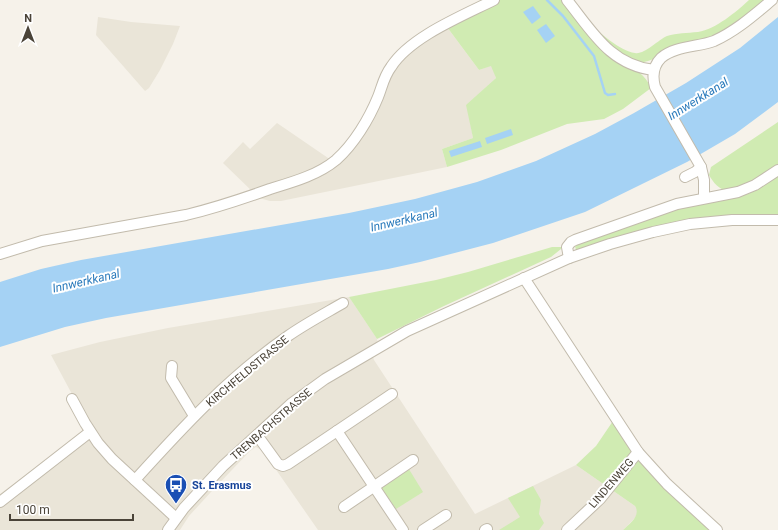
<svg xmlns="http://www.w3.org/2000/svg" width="778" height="530" viewBox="0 0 778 530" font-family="Roboto,sans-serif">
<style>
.residential{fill:#eae5d8}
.green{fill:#d0ebb2}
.water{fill:#a5d2f4}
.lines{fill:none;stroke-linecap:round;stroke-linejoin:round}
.stream{stroke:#a5d2f4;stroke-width:2.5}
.minor-casing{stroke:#c2bbac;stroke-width:12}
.minor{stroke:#fff;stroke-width:10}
.labels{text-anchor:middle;stroke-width:4;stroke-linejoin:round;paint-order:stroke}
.street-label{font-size:11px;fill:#4a4338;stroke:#fff}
.transit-label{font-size:11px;font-weight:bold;fill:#164399;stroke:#fff;text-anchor:start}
.water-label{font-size:12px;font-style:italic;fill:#2b7bbc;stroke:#fff}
</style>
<rect width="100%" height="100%" fill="#f6f2ea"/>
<!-- residential -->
<g class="residential">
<path d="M98 17 131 22 180 26 173 44 160 70 149 88 145 91 96 35Z"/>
<path d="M447 27 479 70 492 65 496 78 467 105 473 138 442 149 447 167 281 201H270L259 198 223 163 243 142 250 149 277 123 331 160H339L389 72 415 45Z"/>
<path d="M349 297 377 339 380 352 373 357 374 360 475 514 576 465 635 506 637 510V515L633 520 623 530H318L263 451 256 447 250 451 211 492 189 516 180 530H0V494L84 431 67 399 73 396 51 355 100 342 168 328Z"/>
</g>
<!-- green -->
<g class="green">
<path d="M499 0H563L634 69C642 74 647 79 651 88L623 109 604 119 567 124 501 150 447 167 442 149 473 138 466 105 496 78 491 66 479 70 447 27Z"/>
<path d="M749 0H766L746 17 711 38 648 61 640 63 613 51 587 21C599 32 620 51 635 53 644 55 658 40 667 36 677 33 687 33 698 32 716 29 736 12 749 0Z"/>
<path d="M778 122V166C766 173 741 192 728 191 719 190 713 182 709 175L711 167Z"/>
<path d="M778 175V215L742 214 718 217 578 251 576 250 575 246 581 243 618 230 667 210 717 200 734 198 750 193Z"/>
<path d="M552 247H561V249L551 257 444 306 377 339 349 297 436 280 468 272Z"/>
<path d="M613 421 712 530H623C630 523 641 516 635 506L576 465 596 446Z"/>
<path d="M407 466 423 492 396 509 379 485Z"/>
<path d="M533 486 541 500 539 514 544 523 539 530H499L520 517 508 498Z"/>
</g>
<!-- water -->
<g class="water">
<path d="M533 6 541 17 532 24 523 12Z"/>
<path d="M778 17V102L735 134 687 162 585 212 493 243 420 262 388 269 106 318 65 327 0 347V282L41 269 81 260 349 213 415 199 477 182 536 161 595 134 634 113 686 83 740 48Z"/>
<path d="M546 24 555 36 546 43 537 30Z"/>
<path d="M511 129 513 135 487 144 485 138Z"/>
<path d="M480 141 482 147 451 157 449 151Z"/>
</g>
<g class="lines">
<!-- stream -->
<path class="stream" d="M547 0 563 16 594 56 605 93 608 95 615 94"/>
<!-- minor casing -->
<g class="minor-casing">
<g id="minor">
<path d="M567 0C592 31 610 65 654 70"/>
<path d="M685 177 695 172 701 167"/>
<path d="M704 198V180L701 167 655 87C652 76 653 66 661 58 675 46 698 47 714 41 736 31 754 15 772 0"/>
<path d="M0 254 42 241 186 215C215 208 242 199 270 189 293 182 318 175 336 160 354 144 369 119 378 97 382 87 384 76 391 67 410 37 462 16 494 0"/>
<path d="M569 258 567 247 571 242 575 240 677 204 738 192 755 185 778 170"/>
<path d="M524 278 638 452 667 484 717 530"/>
<path d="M172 366 171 378 194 416"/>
<path d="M72 399 85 423 98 443 112 459 176 518"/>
<path d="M337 431 403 530"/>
<path d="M257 435 278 464 283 466 288 464 392 394"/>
<path d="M135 480C182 428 230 376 288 336 305 324 324 314 343 303"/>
<path d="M0 502 90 432"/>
<path d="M344 507 413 460"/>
<path d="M168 530 184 508 223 466 292 403 325 379 407 331 569 258 610 244 653 232 690 224 732 220H778"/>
<path d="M423 530 446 515"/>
<path d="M485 530 487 529"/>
<path d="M567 530 600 499 638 452"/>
</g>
</g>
<!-- minor -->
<use href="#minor" class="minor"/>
</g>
<!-- icons -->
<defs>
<g id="bus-pin" transform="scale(1.15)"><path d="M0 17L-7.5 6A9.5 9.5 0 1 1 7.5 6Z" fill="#1a4fb4" stroke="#fff"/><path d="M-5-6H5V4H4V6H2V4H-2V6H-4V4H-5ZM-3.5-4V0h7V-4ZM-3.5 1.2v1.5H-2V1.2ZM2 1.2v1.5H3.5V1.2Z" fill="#fff"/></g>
</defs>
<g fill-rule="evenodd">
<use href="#bus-pin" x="176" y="485"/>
</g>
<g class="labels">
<!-- street labels -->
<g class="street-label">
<text transform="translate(247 371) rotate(-40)" y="4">KIRCHFELDSTRASSE</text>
<text transform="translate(271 424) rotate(-41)" y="4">TRENBACHSTRASSE</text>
<text transform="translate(611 483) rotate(-49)" y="4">LINDENWEG</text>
</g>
<!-- transit labels -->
<g class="transit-label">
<text x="192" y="489">St. Erasmus</text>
</g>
<!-- water labels -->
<g class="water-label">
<text transform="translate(698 99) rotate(-32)" y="4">Innwerkkanal</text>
<text transform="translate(404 220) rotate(-13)" y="4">Innwerkkanal</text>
<text transform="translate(86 281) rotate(-13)" y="4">Innwerkkanal</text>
</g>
</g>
<!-- north arrow -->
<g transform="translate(28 28)" stroke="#ffffff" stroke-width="3" paint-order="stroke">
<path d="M0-3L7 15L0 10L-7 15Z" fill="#4a4338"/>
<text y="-6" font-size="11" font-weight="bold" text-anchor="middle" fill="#4a4338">N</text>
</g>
<!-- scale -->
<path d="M10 514v6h123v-6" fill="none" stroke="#4a4338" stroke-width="2"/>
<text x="16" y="514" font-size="12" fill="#4a4338" stroke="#ffffff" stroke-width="3" paint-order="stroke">100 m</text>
</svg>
